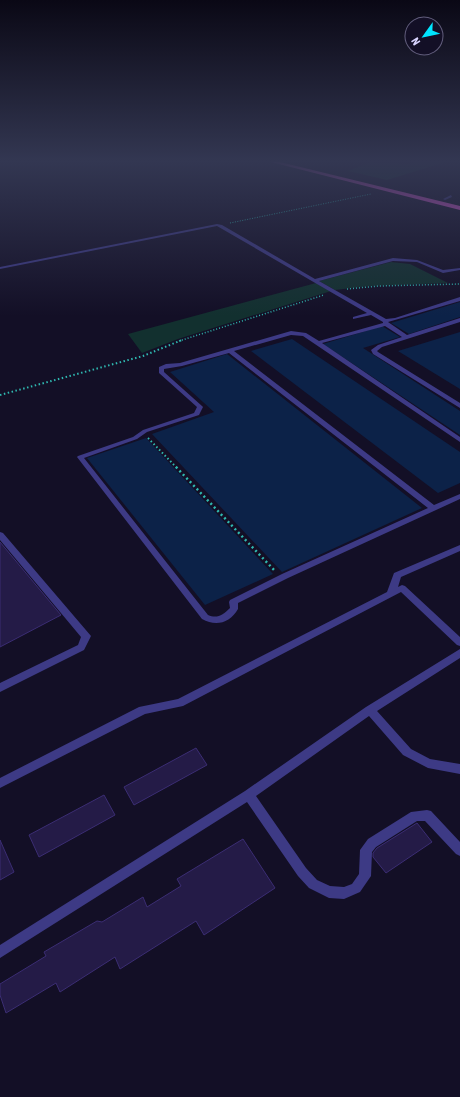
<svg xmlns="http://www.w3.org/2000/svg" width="460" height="1097" viewBox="0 0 460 1097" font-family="'Asap Condensed',sans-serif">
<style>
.green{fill:#12302f}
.water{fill:#0c2248}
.building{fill:#241b47;stroke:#3b2d73}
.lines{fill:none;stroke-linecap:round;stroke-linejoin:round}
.path-far3{stroke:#2fb8b0;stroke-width:1;stroke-dasharray:1 1.5;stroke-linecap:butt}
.path-far2{stroke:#2fb8b0;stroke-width:1.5;stroke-dasharray:1 2;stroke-linecap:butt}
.path-far1{stroke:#2fb8b0;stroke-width:2;stroke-dasharray:1.5 2.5;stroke-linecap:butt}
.path{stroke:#2fb8b0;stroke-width:2.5;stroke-dasharray:2 3;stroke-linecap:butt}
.service{fill:#3d3a85;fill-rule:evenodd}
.trunk{fill:#e055d1;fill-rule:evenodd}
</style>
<rect width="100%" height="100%" fill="#130f26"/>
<!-- green -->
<g class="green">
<path d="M370 162 408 164 414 162H446L387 180 348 171Z"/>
<path d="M391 262 410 264 448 283 369 286 335 290 319 281Z"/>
<path d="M316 283 331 291 178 339 142 353 128 334Z"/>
</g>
<!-- water -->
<g class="water">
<path d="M460 302V317L409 334 391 323Z"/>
<path d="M382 326 400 337 363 348 460 411V435L323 344Z"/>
<path d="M460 332V389L398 351Z"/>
<path d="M292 339 460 452V483L438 493 251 351Z"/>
<path d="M227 354 422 508 282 572 152 434 214 412 170 372Z"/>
<path d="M146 438 273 574 205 605 87 458Z"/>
</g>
<!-- building -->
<g class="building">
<path d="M0 542 61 615 0 647Z"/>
<path d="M196 748 207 765 134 805 124 787Z"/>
<path d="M104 795 115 815 39 857 29 835Z"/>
<path d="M417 823 432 842 386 873 373 857V853L377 848Z"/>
<path d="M243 839 275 888 204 935 196 921 120 969 115 957 60 992 56 983 6 1013 0 995V984L46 956 44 952 97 921 102 922 143 897 147 907 181 886 177 879Z"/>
<path d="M0 840 14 872 0 880Z"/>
</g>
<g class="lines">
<!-- path-far3 -->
<path class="path-far3" d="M230 223 371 194"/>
<!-- path-far2 -->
<g class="path-far2">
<path d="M347 289 379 286 460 284"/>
<path d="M179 341 324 295"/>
</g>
<!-- path-far1 -->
<g class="path-far1">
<path d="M0 395 143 356 182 340"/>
<path d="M148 438 177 468"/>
</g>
<!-- path -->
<path class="path" d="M176 467 276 572"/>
<!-- service -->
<g class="service">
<path d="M451 195 452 197 445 200 443 199Z"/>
<path d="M217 224 222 225 315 279 393 258 417 260 443 270 460 268V270L443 273 417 262 393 261 319 281 386 319 395 318 460 297V301L388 322 407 335 460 318V322L382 347 377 351 378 352 460 403V408L373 354 371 350 378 345 402 337 385 326 322 343 460 437V442L303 336 291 335 234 351 434 505 460 494V499L288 578 238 603V609C230 623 216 627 202 619L77 457 78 456 133 437 143 430 194 413 197 407 159 373V367L166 364 180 363 291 331 306 333 319 341 383 323V322L371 315 353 319V317L367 313 217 226 0 269V267ZM229 353 428 508 282 574 230 600 229 602 230 608C223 615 217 619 208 615L84 458 137 439 147 432 199 415 203 407 202 406 164 372V369L182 366Z"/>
<path d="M0 532 3 533 91 636 84 650 0 692V683L78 645 81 637 0 540Z"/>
<path d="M460 545V551L401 577 398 587 402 585 405 586 460 637V646L457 645 401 592 183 706 145 714 0 788V778L139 707 178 699 387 592 394 573Z"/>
<path d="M460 649V658L377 711 411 749 430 759 460 764V774L428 768 403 755 369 716 256 796 306 868 317 880 330 886 344 887 352 884 359 874 360 850 368 839 411 812 427 810 431 811 460 842V856L456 854 425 821H417L376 847 372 852 371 876 360 892 344 899 329 898 309 888 298 876 247 802 0 958V945L245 791 366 707Z"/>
</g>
<!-- trunk -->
<path class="trunk" d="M271 162H280L460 206V210Z"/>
</g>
<!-- sky -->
<linearGradient id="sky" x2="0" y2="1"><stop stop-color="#0a0815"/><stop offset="0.51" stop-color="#333752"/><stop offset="1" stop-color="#333752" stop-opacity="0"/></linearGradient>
<rect width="460" height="316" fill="url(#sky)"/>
<!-- north arrow -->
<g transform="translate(424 36) rotate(237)"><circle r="19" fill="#130f26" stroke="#625e7d"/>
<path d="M0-3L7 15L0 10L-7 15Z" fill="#00e5ff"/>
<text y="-6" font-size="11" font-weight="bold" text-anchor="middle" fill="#d9d4ff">N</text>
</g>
</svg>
